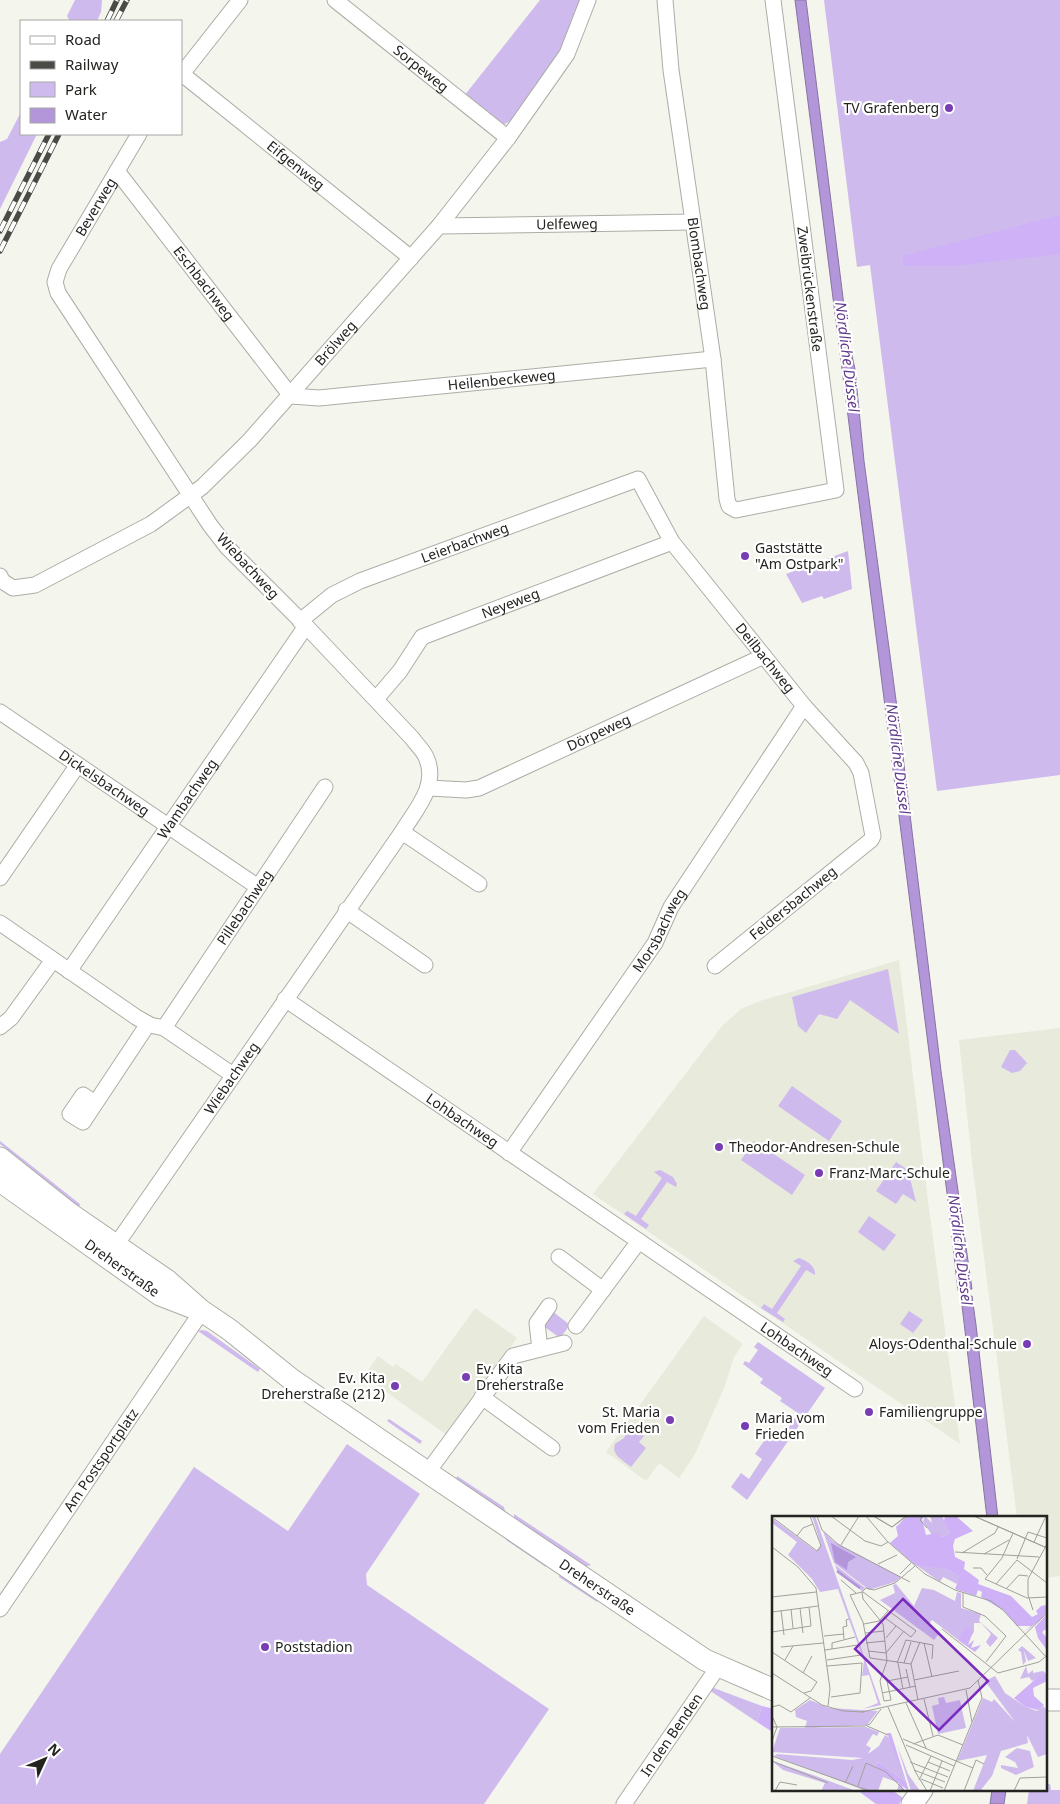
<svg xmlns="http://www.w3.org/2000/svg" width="1060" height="1804" viewBox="0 0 1060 1804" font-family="'Noto Sans',sans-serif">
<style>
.built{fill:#e8eadb}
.green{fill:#cfbaee}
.forest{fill:#ceb1f6}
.water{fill:#b296d9;stroke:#8774a2}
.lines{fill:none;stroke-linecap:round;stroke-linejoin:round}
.street-casing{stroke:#acada6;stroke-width:17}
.secondary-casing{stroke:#acada6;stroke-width:23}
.street{stroke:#fff;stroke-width:15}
.secondary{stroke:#fff;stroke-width:21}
.rail-casing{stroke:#4a4a46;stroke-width:5.5}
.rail{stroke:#fff;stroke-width:4;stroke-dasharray:11;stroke-linecap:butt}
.poi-dot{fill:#783db3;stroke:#fff;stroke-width:2}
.labels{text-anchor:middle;stroke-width:4.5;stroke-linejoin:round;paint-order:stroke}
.street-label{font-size:14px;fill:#232320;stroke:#fff}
.poi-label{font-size:14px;fill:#232320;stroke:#fff;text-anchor:start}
.water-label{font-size:15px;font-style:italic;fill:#623c8c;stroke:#fff}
.inset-river{fill:none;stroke:#b296d9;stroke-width:2.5}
.inset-road{fill:none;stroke:#a0a19b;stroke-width:1}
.view{fill:#7b2cbf;fill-opacity:0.15;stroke:#7b2cbf;stroke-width:2.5}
.inset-edge{fill:none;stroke:#232320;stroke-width:2.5}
</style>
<rect width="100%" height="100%" fill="#f4f5ed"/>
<!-- built -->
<g class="built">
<path d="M899 960 928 1201 960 1444 593 1194 723 1025 741 1009 760 1001Z"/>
<path d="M1060 1028V1576L1046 1578V1518H1017L973 1170 959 1040Z"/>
<path d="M475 1308 517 1338 448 1436 364 1376 378 1356 393 1367 396 1364 422 1382Z"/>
<path d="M704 1316 743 1344 734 1357 724 1388 695 1454 679 1478 659 1463 646 1481 606 1452Z"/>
</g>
<!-- green -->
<g class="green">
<path d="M75 0H102L101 12 97 21H70L67 16Z"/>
<path d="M540 0H582L569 42 512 120 503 125 464 96Z"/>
<path d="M824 0H1060V775L937 791 870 265 857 267Z"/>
<path d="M21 112V134H37L0 209V142L7 139Z"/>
<path d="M848 551 852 589 824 599 822 596 802 603 786 574Z"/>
<path d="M888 969 899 1034 850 1000 837 1019 819 1014 806 1033 798 1026 792 997Z"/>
<path d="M1010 1050H1015L1027 1063 1020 1071 1012 1073 1001 1067Z"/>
<path d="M792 1086 842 1121 829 1141 778 1106Z"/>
<path d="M0 1141 80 1204 78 1210 0 1144Z"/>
<path d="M754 1141 805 1175 792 1195 741 1160Z"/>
<path d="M896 1162 908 1170 916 1202 903 1194 896 1204 876 1191Z"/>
<path d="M660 1170 673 1177 677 1184 676 1187 667 1182 641 1219 649 1225 646 1229 624 1214 627 1211 636 1216 662 1178 654 1172Z"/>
<path d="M869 1216 896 1235 884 1251 858 1232Z"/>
<path d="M799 1258C807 1261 816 1266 815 1275L806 1270 777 1313 785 1319 783 1322 761 1308 764 1304 772 1309 801 1266 793 1261Z"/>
<path d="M552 1311 570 1325 560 1338 542 1325Z"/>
<path d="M909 1311 923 1320 913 1333 900 1324Z"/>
<path d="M202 1330 207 1331 260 1369 258 1372 198 1331Z"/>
<path d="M758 1342 825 1388 747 1500 731 1487 741 1473 749 1479 762 1459 755 1454 772 1429 783 1436 798 1413 780 1401 782 1398 760 1383 763 1379 743 1364 745 1361 749 1363 758 1350 754 1347Z"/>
<path d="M389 1419 422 1441 420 1444 387 1421Z"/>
<path d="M630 1425 644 1436 639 1442 646 1448 631 1467C623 1460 611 1455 615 1444L624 1438Z"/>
<path d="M347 1444 420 1494 366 1574 367 1585 549 1709 484 1804H0V1754L194 1467 288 1531Z"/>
<path d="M457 1476 504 1507 505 1511 502 1512 456 1480Z"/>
<path d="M514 1514 591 1565 584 1567 514 1520Z"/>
<path d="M508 1537 548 1564 546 1567 506 1540Z"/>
<path d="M560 1572 599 1599 597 1602 559 1577Z"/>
<path d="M711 1687 762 1706 757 1722 709 1690Z"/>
<path d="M1046 1784H1050L1051 1790H1060V1804H1027L1029 1790H1046Z"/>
</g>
<!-- forest -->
<g class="forest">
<path d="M1060 215V254L952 266H903V256Z"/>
<path d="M762 1706 774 1709V1733L757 1722Z"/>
<path d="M857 1790H892L903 1798 899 1804H876Z"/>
</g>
<!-- water -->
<g class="water">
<path d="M795 0H806L848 338 855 369 864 461 898 715 941 1071 972 1289 958 1291 947 1193Z"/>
<path d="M972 1296 976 1325 998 1518H987L961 1297Z"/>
<path d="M992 1790H1006L1004 1804H990Z"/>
</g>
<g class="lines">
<!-- street casing -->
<g class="street-casing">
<g id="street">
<path id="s1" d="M335 0 508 138"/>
<path id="s2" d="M665 0 671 70 713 359 727 499 729 506 736 510 836 490 773 0"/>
<path id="s3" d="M182 74 411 258"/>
<path d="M181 75 240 0"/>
<path id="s4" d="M117 171 291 396 319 398 713 359"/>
<path id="s5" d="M439 226 693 222"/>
<path id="s6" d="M0 576 2 581 13 588 35 585 151 524 202 487 249 441 439 226 508 138 567 54 588 0"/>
<path id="s7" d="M300 621 332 595 360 581 638 479 672 542 804 706 856 763 861 773 873 836 871 840 715 966"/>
<path id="s8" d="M376 699 400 671 422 637 672 542"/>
<path id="s9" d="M0 712 258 887"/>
<path id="s10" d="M429 788 466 790 479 788 764 656"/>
<path d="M402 832 479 884"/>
<path d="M0 878 77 766"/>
<path d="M346 910 425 965"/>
<path d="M0 923 136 1017 150 1025 164 1028 233 1075"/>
<path id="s11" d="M69 971 306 626"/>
<path id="s12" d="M285 999 855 1389"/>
<path d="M0 1027 11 1018 53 960"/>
<path id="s13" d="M164 1028 325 787"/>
<path d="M95 1103 83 1095 70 1114 83 1122 148 1024"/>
<path id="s14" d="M509 1153 655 943 671 907 804 706"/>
<path id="s15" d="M109 1249 116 1245 402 832C416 809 439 785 426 757 423 750 416 744 412 738L306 626 227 547 210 525 58 293 55 282 59 269 139 134"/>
<path d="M559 1257 603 1290"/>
<path d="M576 1326 639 1241"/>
<path d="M540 1349 537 1323 549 1306"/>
<path d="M482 1397 552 1448"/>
<path d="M427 1473 513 1356 564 1343"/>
<path id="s16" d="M0 1609 202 1311 195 1307"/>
<path id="s17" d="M624 1804 718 1667"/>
</g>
</g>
<!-- secondary casing -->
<g class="secondary-casing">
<g id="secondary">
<path id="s18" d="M0 1158 69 1213 168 1281 202 1311 230 1330 291 1379 393 1449 705 1660 774 1690"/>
<path id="s19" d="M0 1181 160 1295 191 1307"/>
<path d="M1046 1700H1060"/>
<path d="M912 1804 922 1790"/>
</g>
</g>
<!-- street -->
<use href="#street" class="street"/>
<!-- secondary -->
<use href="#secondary" class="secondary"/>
<!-- rail casing -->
<g class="rail-casing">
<g id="rail">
<path d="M107 21 117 0"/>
<path d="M116 21 127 0"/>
<path d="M0 231 49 134"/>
<path d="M0 251 59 134"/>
</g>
</g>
<!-- rail -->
<use href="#rail" class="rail"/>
</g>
<!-- markers -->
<g class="poi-dot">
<circle cx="949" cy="108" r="5"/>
<circle cx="745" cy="556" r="5"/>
<circle cx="719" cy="1147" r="5"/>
<circle cx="819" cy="1173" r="5"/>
<circle cx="1027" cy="1344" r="5"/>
<circle cx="466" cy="1377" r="5"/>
<circle cx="395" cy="1386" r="5"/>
<circle cx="869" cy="1412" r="5"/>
<circle cx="670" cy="1420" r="5"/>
<circle cx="745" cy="1426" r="5"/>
<circle cx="265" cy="1647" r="5"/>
</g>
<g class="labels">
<!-- street labels -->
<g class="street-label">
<text dy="5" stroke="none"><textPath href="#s1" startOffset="110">Sorpeweg</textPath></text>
<text dy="5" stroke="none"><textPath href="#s3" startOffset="146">Eifgenweg</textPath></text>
<text dy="5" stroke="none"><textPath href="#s15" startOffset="1285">Beverweg</textPath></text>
<text dy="5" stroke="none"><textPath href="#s5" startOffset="128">Uelfeweg</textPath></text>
<text dy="5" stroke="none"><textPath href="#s2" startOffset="266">Blombachweg</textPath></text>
<text dy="5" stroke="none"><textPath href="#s4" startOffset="142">Eschbachweg</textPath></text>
<text transform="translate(810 289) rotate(83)" y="5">Zweibrückenstraße</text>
<text dy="5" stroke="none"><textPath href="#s6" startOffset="431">Brölweg</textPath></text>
<text dy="5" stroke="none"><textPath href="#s4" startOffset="496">Heilenbeckeweg</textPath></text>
<text dy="5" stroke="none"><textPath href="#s7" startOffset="184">Leierbachweg</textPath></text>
<text transform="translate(248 566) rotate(47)" y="5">Wiebachweg</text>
<text dy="5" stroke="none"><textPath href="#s8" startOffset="172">Neyeweg</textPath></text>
<text dy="5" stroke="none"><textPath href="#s7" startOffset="589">Deilbachweg</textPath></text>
<text dy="5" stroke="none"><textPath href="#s10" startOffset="182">Dörpeweg</textPath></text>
<text dy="5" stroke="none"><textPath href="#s9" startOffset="126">Dickelsbachweg</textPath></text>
<text dy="5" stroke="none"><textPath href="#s11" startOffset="209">Wambachweg</textPath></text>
<text transform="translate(793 903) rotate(-39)" y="5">Feldersbachweg</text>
<text dy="5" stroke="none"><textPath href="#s13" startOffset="145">Pillebachweg</textPath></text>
<text dy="5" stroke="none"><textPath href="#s14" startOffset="269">Morsbachweg</textPath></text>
<text dy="5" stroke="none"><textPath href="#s15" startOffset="211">Wiebachweg</textPath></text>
<text dy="5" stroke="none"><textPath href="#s12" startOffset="215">Lohbachweg</textPath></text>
<text dy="5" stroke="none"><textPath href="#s19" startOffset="150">Dreherstraße</textPath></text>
<text dy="5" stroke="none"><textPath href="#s12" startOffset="620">Lohbachweg</textPath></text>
<text dy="5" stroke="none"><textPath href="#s16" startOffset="180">Am Postsportplatz</textPath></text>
<text dy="5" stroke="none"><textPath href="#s18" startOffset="736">Dreherstraße</textPath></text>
<text dy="5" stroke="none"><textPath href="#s17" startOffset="84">In den Benden</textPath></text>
</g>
<!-- poi labels -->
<g class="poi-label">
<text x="939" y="113" text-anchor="end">TV Grafenberg</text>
<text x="755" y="553">Gaststätte<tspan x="755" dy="16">"Am Ostpark"</tspan></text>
<text x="729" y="1152">Theodor-Andresen-Schule</text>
<text x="829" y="1178">Franz-Marc-Schule</text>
<text x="1017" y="1349" text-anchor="end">Aloys-Odenthal-Schule</text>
<text x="476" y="1374">Ev. Kita<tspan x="476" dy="16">Dreherstraße</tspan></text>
<text x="385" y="1383" text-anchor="end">Ev. Kita<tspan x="385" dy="16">Dreherstraße (212)</tspan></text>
<text x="660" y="1417" text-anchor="end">St. Maria<tspan x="660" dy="16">vom Frieden</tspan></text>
<text x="879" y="1417">Familiengruppe</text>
<text x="755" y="1423">Maria vom<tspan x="755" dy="16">Frieden</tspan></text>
<text x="275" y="1652">Poststadion</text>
</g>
<!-- water labels -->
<g class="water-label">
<text transform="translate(847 357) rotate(83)" y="5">Nördliche Düssel</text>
<text transform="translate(898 759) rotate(83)" y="5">Nördliche Düssel</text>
<text transform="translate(960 1250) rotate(83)" y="5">Nördliche Düssel</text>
</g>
</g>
<!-- overview -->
<g transform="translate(772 1516)">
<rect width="275" height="275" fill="#f4f5ed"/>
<path d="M40 0H43L109 189 91 193 106 187 97 159 90 160 92 145 66 73 48 76 40 63 16 39 25 26 0 7V2L44 35 49 29ZM153 0 160 7 158 0H170L178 17 170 21 160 19 151 6ZM51 15 61 25 129 61 123 66 97 74 62 47ZM148 48 174 53 189 60 185 68 171 61 168 66 144 49ZM63 49 93 72 90 75 66 57ZM124 68 142 90 150 72 162 74 183 85 185 76 189 77V92L209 98 207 105 226 122 218 131 214 126 219 118 209 107H202V116L193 129 160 104 157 108 168 116 162 124 108 84 123 77 121 69ZM250 130 264 142 256 145 252 135 254 145 251 149 249 136 246 134ZM254 150 256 158 261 154V157L271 155 275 158 260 165 257 161 248 163ZM223 160 233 177 254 191 265 195 271 190 275 194V238L266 241 255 219 256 227 229 235 220 260 208 275H201L215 239 185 245 211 182 220 186 222 183 243 206 213 165ZM172 181 174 187 188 184 194 212 166 218 160 190 167 188 166 182ZM38 184 57 192 106 195 95 209 33 212 35 205 24 201 23 194ZM94 211 107 216 105 220 101 218 94 229 99 232 96 238 107 230 113 219 119 223 133 265 106 246 103 250 128 267 133 275H125L127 267 111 261 106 275H94L2 240 5 238 80 244 91 242 0 236 8 212ZM125 229 136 258 148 275H139ZM245 232 258 235 262 251 244 259 229 252V249L246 252 243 246 233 241ZM0 245 41 259 84 275H49L53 267 11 254Z" fill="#cfbaee"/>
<path d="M135 0H153L150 3 154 19 165 17 170 21 178 17 172 5 173 0H184L201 15 183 23 181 30 183 41 193 46 192 53 207 64 206 68 239 80 260 101 266 98 264 95 269 90 275 89V96L266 106 252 116 259 110H245L232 95 209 81 210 76 206 74 204 80 183 73 188 60 174 53 143 49 118 27 126 20 124 11ZM275 98 274 113 270 116 275 122V134L266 122 263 111ZM194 110 201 116 202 113 196 129 202 124 199 132 209 129 203 136 186 124ZM275 158V165L261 172 262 180 272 189 266 194 254 191 242 182 267 160ZM115 217H119L137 275 103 250 106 246 133 265Z" fill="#ceb1f6"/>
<path d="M59 27 84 41 76 46 75 54 63 46Z" fill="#b296d9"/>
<path class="inset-river" d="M65 55 88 72"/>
<path class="inset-road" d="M45 0 50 14 67 29 138 66M59 0 93 25 109 30 116 26M94 0 115 25 153 58 183 74 219 85 231 94 275 142M101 0 120 11 135 0M102 0 120 11 134 0M150 0 148 4 155 12M202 0 275 32M202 0 275 32M0 1 45 35 49 30 38 0M241 17 230 42 213 63 255 82 275 81M25 20 31 12 41 8M262 26 274 0M69 29 87 0M0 31 26 51 44 72 58 173 56 190M183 36 267 41M190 37 223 17 226 11M212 38 237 24M245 43 256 16 275 22M245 44 275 67M106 48 125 39M201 52H209L215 59M128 58 139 47M69 64 84 77M224 68 245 44M234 73 247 59 256 60M90 76 91 83 111 108 115 145 108 165 112 185 119 184 115 165 136 161M90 76 78 79 91 106 98 142 139 148 146 184M90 76 94 72 102 74 123 67 143 50M91 76 144 115 139 121 112 101M191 77V91L213 100 234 120 214 146M0 81 44 76M37 91 39 110M28 92 31 117M19 93 21 112M9 94 12 119M261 94 256 79V63L275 28M0 96 46 90M92 108 107 105 116 95M170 113 226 157M0 116 39 110M93 117 112 115M52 120 72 118M114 122 124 110M72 123 71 111 75 110 74 104 77 103M94 127 113 125M152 127 160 161M9 131 51 127M60 133V127L83 121M53 134 86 129M96 135 114 137 132 115M0 136 45 166 39 175 32 177M13 144 21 130M55 144 89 139M125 147 134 124 161 129 160 143M126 147 131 173M132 147 139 126M139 148 148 126M55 150 90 147 88 177 59 181M134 153 138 171M0 157 50 189 71 195 92 196M31 157 40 140M226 157 267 146 273 141M142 164 187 155M194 174 200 206M110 177 144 170M152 183 161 220M134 187 154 232M0 191 7 189 19 196 38 182M116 191 144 257 155 275M90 196 198 172 275 97M0 200 5 211 0 225M95 210 116 219M0 211 93 210 98 208 109 193M131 223 201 252M141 228 166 219 191 229M134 229 182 250M0 240 98 275M0 245 56 267M138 246 176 261M156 246 178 255M142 254 173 266M149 263 171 272M147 264 159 240M73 267 81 250M86 270 94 247 114 256 133 275M3 275 8 266 25 269M158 275 170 245M172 275 210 182 206 164M192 275 204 244 212 248M242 275 248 262 275 261"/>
<path class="view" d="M131 83 216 165 167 214 83 133Z"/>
<rect width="275" height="275" class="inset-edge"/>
</g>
<!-- legend -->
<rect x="20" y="20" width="162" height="115" fill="#ffffff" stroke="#a7a7a6"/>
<rect x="30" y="36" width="25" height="8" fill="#ffffff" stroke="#a7a7a6"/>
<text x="65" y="45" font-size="15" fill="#232320">Road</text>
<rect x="30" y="61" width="25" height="8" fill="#4a4a46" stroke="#a7a7a6"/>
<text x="65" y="70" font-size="15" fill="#232320">Railway</text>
<rect x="30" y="82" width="25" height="15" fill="#cfbaee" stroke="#a7a7a6"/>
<text x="65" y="95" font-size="15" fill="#232320">Park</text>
<rect x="30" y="108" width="25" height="15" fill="#b296d9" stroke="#a7a7a6"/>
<text x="65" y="120" font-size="15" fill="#232320">Water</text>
<!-- north arrow -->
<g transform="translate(45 1759) rotate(46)" stroke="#ffffff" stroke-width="4" paint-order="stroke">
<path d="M0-4L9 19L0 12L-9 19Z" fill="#232320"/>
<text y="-8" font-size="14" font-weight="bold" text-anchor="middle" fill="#232320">N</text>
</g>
</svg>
